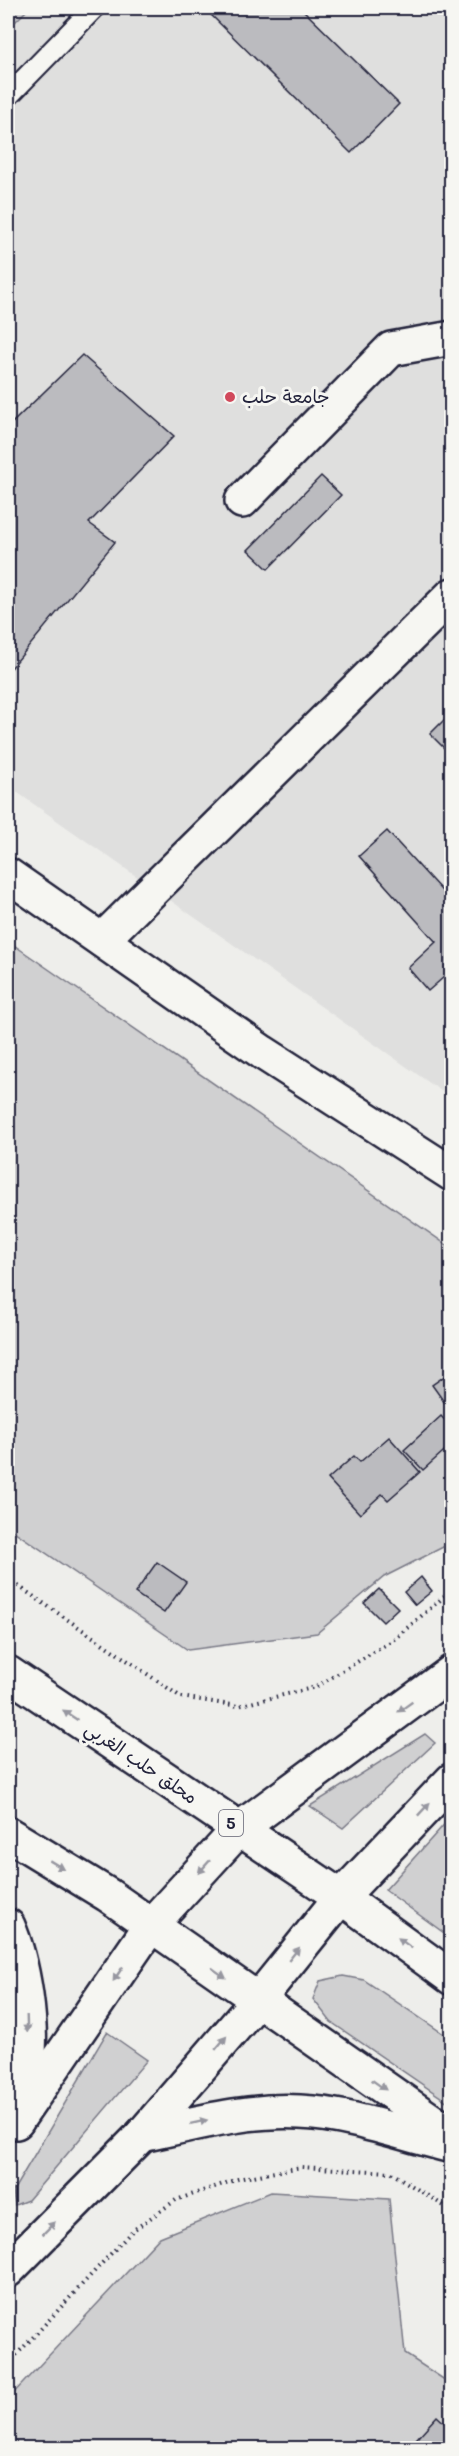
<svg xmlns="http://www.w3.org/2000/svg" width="459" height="2456" viewBox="0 0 459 2456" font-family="Mali,'Playpen Sans Arabic',sans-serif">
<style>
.built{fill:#dfdfde}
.green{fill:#d0d0d1;stroke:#797986;stroke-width:1.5}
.building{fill:#bbbbbf;stroke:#22223b;stroke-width:1.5}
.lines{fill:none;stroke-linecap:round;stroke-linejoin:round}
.service-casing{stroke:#22223b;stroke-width:24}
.minor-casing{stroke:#22223b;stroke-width:38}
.tertiary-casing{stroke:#22223b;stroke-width:38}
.primary-casing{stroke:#22223b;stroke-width:38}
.trunk-casing{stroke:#22223b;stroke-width:38}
.path{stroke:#22223b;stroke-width:4;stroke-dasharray:1.5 4.5;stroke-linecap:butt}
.service{stroke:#f6f6f2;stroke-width:20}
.minor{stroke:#f6f6f2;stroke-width:33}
.tertiary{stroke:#f6f6f2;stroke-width:33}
.primary{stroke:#f6f6f2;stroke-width:33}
.trunk{stroke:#f6f6f2;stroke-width:33}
.oneway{fill:#9797a0}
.poi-dot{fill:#d1495b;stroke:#f6f6f2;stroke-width:2}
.labels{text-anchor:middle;stroke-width:6;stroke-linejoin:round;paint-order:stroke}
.shield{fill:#f6f6f2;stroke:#626272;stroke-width:1.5}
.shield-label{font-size:16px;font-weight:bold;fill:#22223b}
.poi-label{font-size:18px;fill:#22223b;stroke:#f6f6f2;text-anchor:start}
.street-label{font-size:18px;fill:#22223b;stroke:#f6f6f2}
</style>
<rect width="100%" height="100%" fill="#eeeeeb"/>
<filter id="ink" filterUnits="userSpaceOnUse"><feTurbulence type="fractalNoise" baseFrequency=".0167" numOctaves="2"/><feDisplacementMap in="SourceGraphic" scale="12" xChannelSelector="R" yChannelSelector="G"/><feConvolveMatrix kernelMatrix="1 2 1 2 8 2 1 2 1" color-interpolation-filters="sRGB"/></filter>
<g filter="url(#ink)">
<!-- built -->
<path class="built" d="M8 8H451V1098L8 786Z"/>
<!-- green -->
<g class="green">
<path d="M8 8H29L8 29Z"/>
<path d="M8 941 451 1248V1543L384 1577 317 1633 188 1650 8 1527Z"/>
<path d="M425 1734 435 1743 343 1828 310 1806Z"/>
<path d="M451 1817V1938L385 1890Z"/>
<path d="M343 1976 364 1980 451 2039V2104L331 2022 313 1999 320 1981Z"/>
<path d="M107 2032 147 2060 28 2200 15 2205 13 2191Z"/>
<path d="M271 2192 389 2199 405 2354 451 2384V2448H8V2399L160 2237Z"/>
</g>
<!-- building -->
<g class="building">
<path d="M207 8H301L399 104 351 153 205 9Z"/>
<path d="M82 355 174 436 89 523 115 542 8 672V431L9 426Z"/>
<path d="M321 476 341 495 268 569 248 550Z"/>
<path d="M452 712V756L430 734Z"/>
<path d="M387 831 452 902V970L428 991 408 968 436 942 359 856Z"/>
<path d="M452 1371V1413L432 1385Z"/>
<path d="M441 1416 452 1428V1444L423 1470 404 1450Z"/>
<path d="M389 1437 420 1472 388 1500 382 1494 360 1514 328 1479 354 1456 360 1462Z"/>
<path d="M157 1562 186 1582 164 1613 135 1593Z"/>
<path d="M421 1577 432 1591 415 1605 404 1592Z"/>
<path d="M379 1589 398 1608 383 1622 364 1603Z"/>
<path d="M437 2416 452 2430V2448H408Z"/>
</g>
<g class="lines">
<!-- service casing -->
<g class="service-casing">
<path id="service" d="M8 96 94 8"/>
</g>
<!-- minor casing -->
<g class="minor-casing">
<g id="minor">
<path d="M242 501 391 349 452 338"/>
<path d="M8 875 262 1052 452 1174"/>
<path d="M102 940 452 595"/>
</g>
</g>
<!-- tertiary casing -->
<g class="tertiary-casing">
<g id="tertiary">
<path d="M16 2122 151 1925"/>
<path d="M8 2270 142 2135 258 2000"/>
</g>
</g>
<!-- primary casing -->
<g class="primary-casing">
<g id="primary">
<path d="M151 1925 239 1829 452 1672"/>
<path d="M258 2000 341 1897 452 1780"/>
</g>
</g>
<!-- trunk casing -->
<g class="trunk-casing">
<g id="trunk">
<path d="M8 1673 341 1897 452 1978"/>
<path d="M8 1834 108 1895 452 2135"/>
<path d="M8 1926C24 1963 33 2025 28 2065 25 2084 21 2102 17 2121"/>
<path d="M142 2135C193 2124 246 2109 300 2112 350 2114 403 2134 452 2146"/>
</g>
</g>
<!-- path -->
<g class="path">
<path d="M8 15 15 8"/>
<path d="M8 1579 181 1697 238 1706 316 1687 393 1640 452 1590"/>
<path d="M8 2364 132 2231 176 2200 238 2179 301 2167 390 2172 452 2211"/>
</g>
<!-- service -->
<use href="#service" class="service"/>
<!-- minor -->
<use href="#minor" class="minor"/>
<!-- tertiary -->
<use href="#tertiary" class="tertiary"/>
<!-- primary -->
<use href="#primary" class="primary"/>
<!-- trunk -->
<use href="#trunk" class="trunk"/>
</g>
<!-- one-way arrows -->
<defs><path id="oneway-solid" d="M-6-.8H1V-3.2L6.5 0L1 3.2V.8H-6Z" transform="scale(1.5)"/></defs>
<g class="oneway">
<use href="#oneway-solid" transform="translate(405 1707) rotate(145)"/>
<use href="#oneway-solid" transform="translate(70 1715) rotate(-146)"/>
<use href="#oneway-solid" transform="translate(424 1809) rotate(-47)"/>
<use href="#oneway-solid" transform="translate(57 1865) rotate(31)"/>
<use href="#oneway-solid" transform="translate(204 1867) rotate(132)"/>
<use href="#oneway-solid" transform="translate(405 1943) rotate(-143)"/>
<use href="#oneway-solid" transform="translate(294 1954) rotate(-51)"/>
<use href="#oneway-solid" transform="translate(219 1973) rotate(35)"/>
<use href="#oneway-solid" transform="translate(118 1974) rotate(124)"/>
<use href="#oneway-solid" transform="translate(27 2024) rotate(88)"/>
<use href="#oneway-solid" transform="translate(221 2043) rotate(-50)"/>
<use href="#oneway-solid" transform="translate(379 2085) rotate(35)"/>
<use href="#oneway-solid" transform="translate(199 2122) rotate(-13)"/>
<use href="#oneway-solid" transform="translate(49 2228) rotate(-45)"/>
</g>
</g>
<!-- markers -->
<circle class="poi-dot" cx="230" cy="397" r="6"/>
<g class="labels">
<!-- shield labels -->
<rect class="shield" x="219" y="1810" width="24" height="26" rx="4.5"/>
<g class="shield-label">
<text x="231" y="1829">5</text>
</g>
<!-- poi labels -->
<g class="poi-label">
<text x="242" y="403">جامعة حلب</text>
</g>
<!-- street labels -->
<g class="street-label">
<text transform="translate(141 1763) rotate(34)" y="6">محلق حلب الغربي</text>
</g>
</g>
<!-- margin -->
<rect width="459" height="2456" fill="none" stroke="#f6f6f2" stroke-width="30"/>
<rect x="15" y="15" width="429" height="2426" fill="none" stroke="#22223b" stroke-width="2" filter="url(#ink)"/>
</svg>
